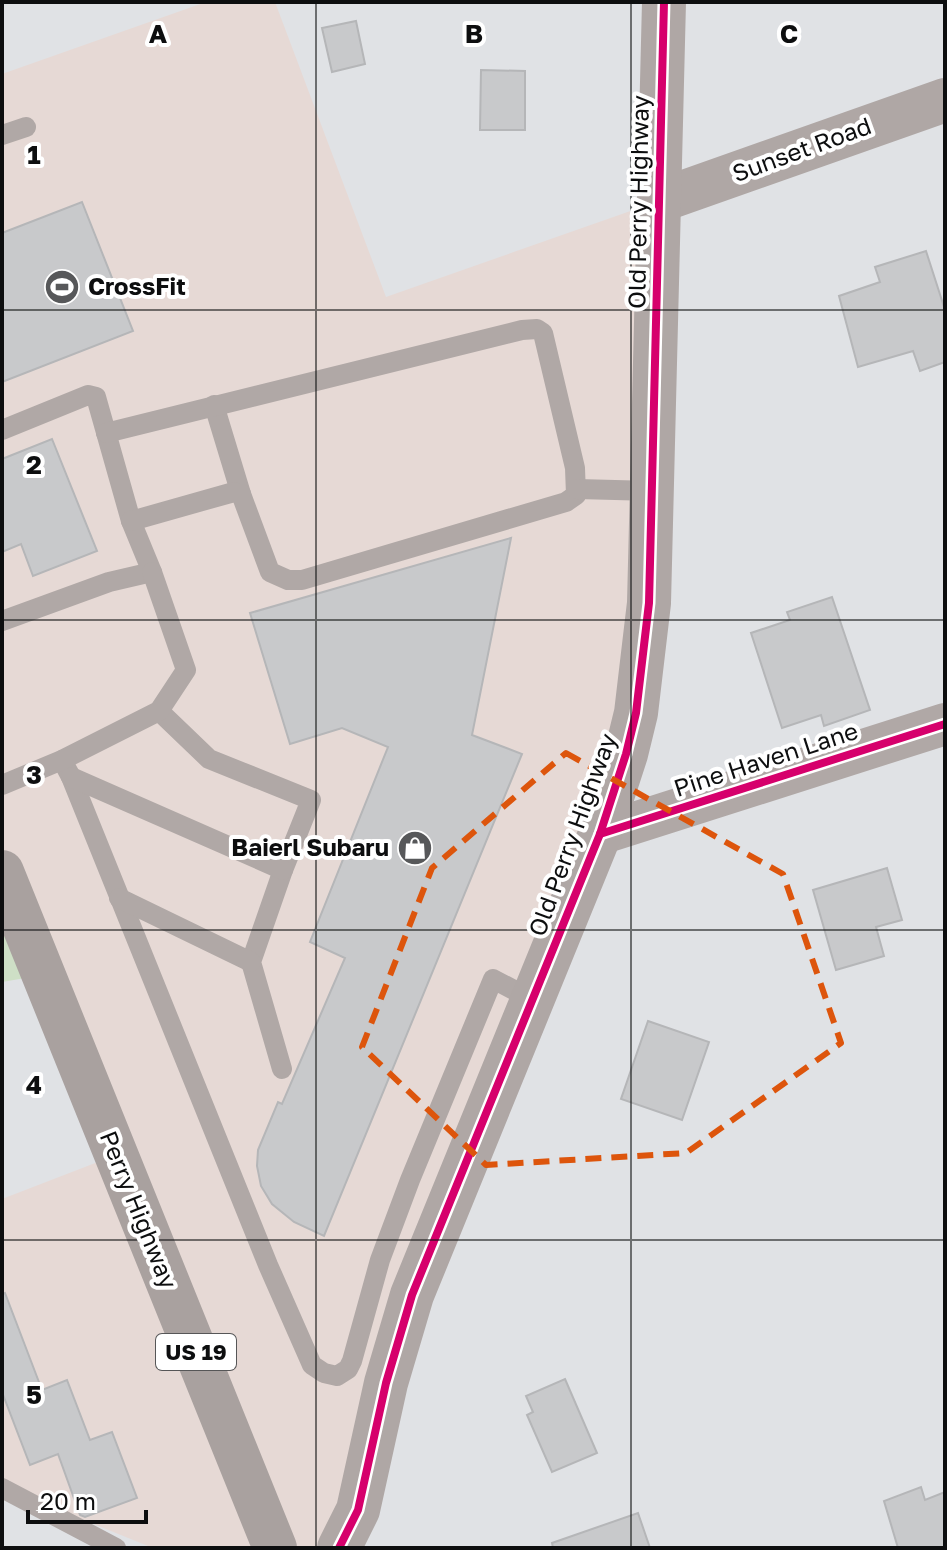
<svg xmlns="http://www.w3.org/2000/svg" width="947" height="1550" viewBox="0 0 947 1550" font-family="'Golos Text',sans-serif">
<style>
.commercial{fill:#e6d9d5}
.green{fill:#cedfc6}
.building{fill:#c8c9cb;stroke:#b5b6b8;stroke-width:2}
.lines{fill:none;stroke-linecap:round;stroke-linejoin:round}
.lane{stroke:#b0a8a6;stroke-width:20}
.street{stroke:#b0a8a6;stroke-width:42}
.secondary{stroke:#afa7a5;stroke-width:44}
.primary{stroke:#a9a19f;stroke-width:44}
.cycleway-casing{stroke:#fff;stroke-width:13}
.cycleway{stroke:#d6006c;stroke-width:8}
.marked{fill:none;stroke:#dd550c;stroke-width:6;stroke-dasharray:16 10;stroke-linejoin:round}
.grid{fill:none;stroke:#0d0e0f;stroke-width:2;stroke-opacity:0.55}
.labels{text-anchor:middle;stroke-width:8;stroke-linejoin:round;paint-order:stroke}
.shield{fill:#fff;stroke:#565657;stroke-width:2}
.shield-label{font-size:22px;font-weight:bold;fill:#0d0e0f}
.street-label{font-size:24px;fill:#0d0e0f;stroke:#fff}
.poi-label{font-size:24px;font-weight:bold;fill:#0d0e0f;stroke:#fff;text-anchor:start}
.grid-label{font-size:26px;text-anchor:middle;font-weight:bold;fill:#0d0e0f;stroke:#fff;stroke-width:8;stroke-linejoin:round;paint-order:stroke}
</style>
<rect width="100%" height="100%" fill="#e0e2e5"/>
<!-- commercial -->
<path class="commercial" d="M206 2H275L386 297 659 201 643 664 339 1548H153L2 1487V1199L116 1155 2 872V74Z"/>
<!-- green -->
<path class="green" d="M2 872 43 975 2 982Z"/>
<!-- building -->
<g class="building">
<path d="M356 21 365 64 332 72 322 28Z"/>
<path d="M481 70 525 71V130H480Z"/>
<path d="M82 202 133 331 2 382V233Z"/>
<path d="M926 251 945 310V362L920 371 913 351 858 367 839 296 880 282 875 267Z"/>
<path d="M52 439 97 551 33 576 21 544 2 552V459Z"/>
<path d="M511 538 472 735 522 754 324 1236 294 1222 272 1204 261 1186 257 1166 258 1150 278 1102 282 1104 345 958 310 942 388 747 342 728 290 744 250 613Z"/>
<path d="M832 597 870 710 824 726 821 715 782 728 751 633 790 620 787 612Z"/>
<path d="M887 868 902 920 876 927 884 956 836 970 813 890Z"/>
<path d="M648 1021 709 1042 682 1120 621 1099Z"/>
<path d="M5 1293 42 1390 67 1380 90 1440 112 1432 137 1498 85 1517 80 1515 58 1454 30 1465 2 1392V1294Z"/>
<path d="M565 1379 597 1453 552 1472 527 1415 533 1412 526 1396Z"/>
<path d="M921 1487 925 1500 945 1492V1548H898L884 1501Z"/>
<path d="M638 1513 650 1548H553L552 1543Z"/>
</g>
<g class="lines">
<!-- lane -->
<g class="lane">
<path d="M2 135 26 127"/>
<path d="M214 405 241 494"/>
<path d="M2 430 88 395 96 397 131 521 152 572 109 582 2 621"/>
<path d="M106 433 522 330 537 329 543 333 575 468 576 495 566 502 302 580H288L270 572 241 494 234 492 131 521"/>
<path d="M577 489 653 491"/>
<path d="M159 711 209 759 311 800 283 870 251 962 282 1069"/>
<path d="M62 760 71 777 268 1265 312 1365 324 1373 337 1376 348 1369 352 1361 380 1260 410 1180 493 979 533 1000"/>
<path d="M71 777 283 870"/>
<path d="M2 785 62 760 159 711 186 670 152 572"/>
<path d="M119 898 251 962"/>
<path d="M2 1488 116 1548"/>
</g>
<!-- street -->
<path class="street" d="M600 834 945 724"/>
<!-- secondary -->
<g class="secondary">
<path d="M659 201 945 100"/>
<path d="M339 1548 358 1510 386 1383 412 1295 600 834 626 754 636 713 649 603 664 2"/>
</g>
<!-- primary -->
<path class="primary" d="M2 872 275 1548"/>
<!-- cycleway casing -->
<g class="cycleway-casing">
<g id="cycleway">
<path d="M600 834 945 724"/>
<path d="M339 1548 358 1510 386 1383 412 1295 600 834 626 754 636 713 649 603 664 2"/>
</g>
</g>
<!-- cycleway -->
<use href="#cycleway" class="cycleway"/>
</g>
<!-- marked area -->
<path class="marked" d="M566 753 783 874 841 1043 686 1153 486 1165 362 1047 432 868Z"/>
<!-- grid -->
<path class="grid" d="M316 2V1548M631 2V1548M2 310H945M2 620H945M2 930H945M2 1240H945"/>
<!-- icons -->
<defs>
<g id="stadium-disc" transform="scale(1.8)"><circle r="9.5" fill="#57585a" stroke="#fff"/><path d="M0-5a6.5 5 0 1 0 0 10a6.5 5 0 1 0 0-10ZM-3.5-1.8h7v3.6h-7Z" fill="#fff"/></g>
<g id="shop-disc" transform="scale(1.8)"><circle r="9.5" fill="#57585a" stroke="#fff"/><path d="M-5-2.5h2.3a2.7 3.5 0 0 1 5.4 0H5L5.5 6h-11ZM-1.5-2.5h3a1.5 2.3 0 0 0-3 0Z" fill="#fff"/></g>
</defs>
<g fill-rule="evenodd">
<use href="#stadium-disc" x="62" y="287"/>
<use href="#shop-disc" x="415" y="848"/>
</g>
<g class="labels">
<!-- shield labels -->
<rect class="shield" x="156" y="1334" width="80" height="36" rx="6"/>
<g class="shield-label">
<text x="196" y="1360">US 19</text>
</g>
<!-- street labels -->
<g class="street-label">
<text transform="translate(802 150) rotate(-20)" y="8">Sunset Road</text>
<text transform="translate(639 202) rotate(-89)" y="8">Old Perry Highway</text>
<text transform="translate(766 760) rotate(-18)" y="8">Pine Haven Lane</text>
<text transform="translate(573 835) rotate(-70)" y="8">Old Perry Highway</text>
<text transform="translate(138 1210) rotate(68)" y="8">Perry Highway</text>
</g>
<!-- poi labels -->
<g class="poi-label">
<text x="88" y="295">CrossFit</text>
<text x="389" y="856" text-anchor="end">Baierl Subaru</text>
</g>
</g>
<g class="grid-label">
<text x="158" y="43">A</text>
<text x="474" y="43">B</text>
<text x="789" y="43">C</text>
<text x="34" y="164">1</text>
<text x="34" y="474">2</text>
<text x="34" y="784">3</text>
<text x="34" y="1094">4</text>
<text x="34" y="1404">5</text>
</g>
<!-- border -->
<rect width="947" height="1550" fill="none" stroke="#0d0e0f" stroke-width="8"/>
<!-- scale -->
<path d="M28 1510v12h118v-12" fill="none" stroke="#0d0e0f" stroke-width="4"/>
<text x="40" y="1510" font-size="24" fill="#0d0e0f" stroke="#ffffff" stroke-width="6" paint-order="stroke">20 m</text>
</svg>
